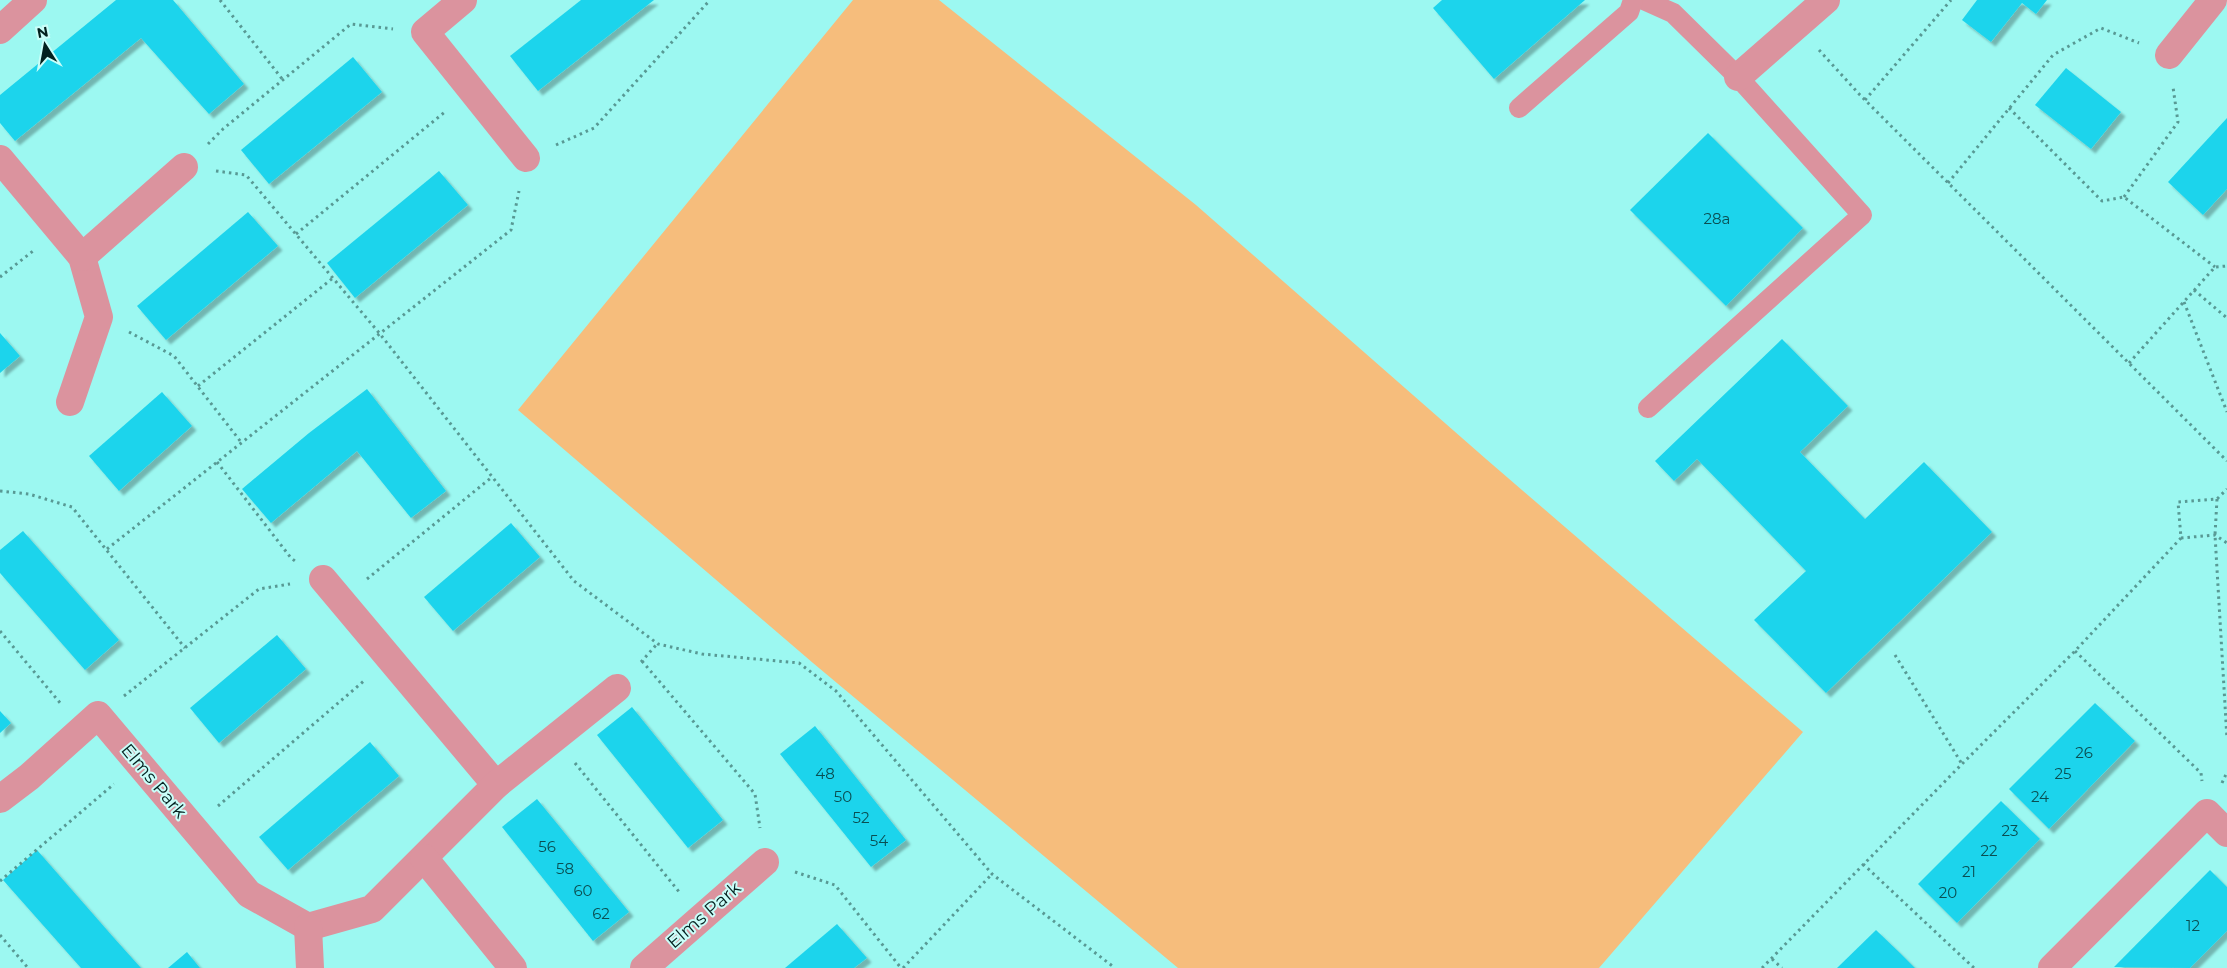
<svg xmlns="http://www.w3.org/2000/svg" width="2227" height="968" viewBox="0 0 2227 968" font-family="Montserrat,sans-serif">
<style>
.green{fill:#f6bd7c}
.building{fill:#1ed4ec;filter:url(#shadow)}
.lines{fill:none;stroke-linecap:round;stroke-linejoin:round}
.path{stroke:#589994;stroke-width:3;stroke-dasharray:2.5 4;stroke-linecap:butt}
.service{stroke:#db939e;stroke-width:20}
.minor{stroke:#db939e;stroke-width:28}
.labels{text-anchor:middle;stroke-width:4;stroke-linejoin:round;paint-order:stroke}
.number-label{font-size:15px;fill:#0a4e52}
.street-label{font-size:18px;fill:#03211f;stroke:#cafef9}
</style>
<defs>
<filter id="shadow"><feDropShadow dx="4.5" dy="4.5" stdDeviation="1" flood-color="#0004"/></filter>
</defs>
<rect width="100%" height="100%" fill="#9cf8f1"/>
<!-- green -->
<path class="green" d="M853 0H939L1196 205 1486 459 1803 732 1599 968H1178L813 663 518 410Z"/>
<!-- building -->
<g class="building">
<path d="M116 0H173L244 84 209 114 141 38 15 141 0 123V95Z"/>
<path d="M581 0H654L538 91 510 56Z"/>
<path d="M1442 0H1585L1494 79 1433 8Z"/>
<path d="M1977 0H2047L2036 14 2022 3 1991 42 1962 20Z"/>
<path d="M353 57 382 92 269 184 241 150Z"/>
<path d="M2066 68 2121 112 2091 149 2035 105Z"/>
<path d="M2227 118V189L2203 215 2168 182Z"/>
<path d="M1708 133 1803 228 1726 306 1630 210Z"/>
<path d="M439 171 468 205 355 298 327 263Z"/>
<path d="M248 212 278 246 166 340 137 306Z"/>
<path d="M0 333 20 356 0 373Z"/>
<path d="M1782 339 1848 406 1800 452 1865 519 1924 462 1992 532 1826 693 1754 620 1806 571 1697 459 1674 481 1655 461Z"/>
<path d="M367 389 446 491 411 518 357 451 271 523 242 489 309 433Z"/>
<path d="M162 392 192 426 119 491 89 456Z"/>
<path d="M511 523 540 557 453 631 424 597Z"/>
<path d="M23 531 119 640 85 670 0 573V550Z"/>
<path d="M277 635 306 669 219 743 190 708Z"/>
<path d="M2095 703 2135 741 2049 829 2009 789Z"/>
<path d="M632 707 723 820 688 848 597 735Z"/>
<path d="M0 711 11 723 0 733Z"/>
<path d="M815 726 906 840 871 867 780 754Z"/>
<path d="M370 742 399 776 288 870 259 837Z"/>
<path d="M537 799 629 912 593 941 502 827Z"/>
<path d="M2001 801 2040 839 1957 923 1918 884Z"/>
<path d="M37 850 114 938 141 968H81L3 880Z"/>
<path d="M2210 870 2227 887V931L2190 968 2114 967Z"/>
<path d="M837 924 867 958 854 968H785Z"/>
<path d="M1876 930 1900 953 1915 968H1837Z"/>
<path d="M187 952 200 968H168Z"/>
</g>
<g class="lines">
<!-- path -->
<g class="path">
<path d="M220 0 283 80"/>
<path d="M1819 50 1860 95 2227 461"/>
<path d="M1865 100 1951 0"/>
<path d="M2009 108 2102 201 2124 197 2215 267"/>
<path d="M208 144 223 129 351 24 393 29"/>
<path d="M556 145 594 128 710 0"/>
<path d="M216 171 246 175 380 334 574 581 658 644 702 654 799 663 836 691 992 874 1115 968"/>
<path d="M1948 183 2053 55 2101 28 2139 43"/>
<path d="M2124 197 2178 122 2173 87"/>
<path d="M296 234 446 111"/>
<path d="M0 277 33 251"/>
<path d="M2194 290 2227 318"/>
<path d="M2184 302 2227 412"/>
<path d="M129 332 174 356 241 442"/>
<path d="M2129 363 2215 267 2227 266"/>
<path d="M198 386 333 278"/>
<path d="M217 462 291 558 295 561"/>
<path d="M0 491 29 494 72 507 185 648"/>
<path d="M2217 499 2215 535 2227 739"/>
<path d="M2181 538 2215 535 2227 543"/>
<path d="M107 549 511 230 519 191"/>
<path d="M367 579 492 477"/>
<path d="M0 631 61 704"/>
<path d="M2075 651 2201 773 2202 781"/>
<path d="M1895 655 1962 764"/>
<path d="M642 661 755 794 760 828"/>
<path d="M641 662 657 644"/>
<path d="M124 696 259 589 290 584"/>
<path d="M575 763 680 893"/>
<path d="M2222 783 2227 772"/>
<path d="M218 806 365 680"/>
<path d="M1863 864 1974 968"/>
<path d="M795 872 835 885 901 968"/>
<path d="M0 881 114 784"/>
<path d="M0 935 28 968"/>
<path d="M1772 959 1782 968"/>
<path d="M903 968 992 874"/>
<path d="M1762 968 1962 764 2075 651 2181 538 2178 502 2217 499 2227 489"/>
</g>
<!-- service -->
<g class="service">
<path d="M1644 0 1673 13 1738 77 1862 215 1648 408"/>
<path d="M1519 108 1629 12 1633 0"/>
</g>
<!-- minor -->
<g class="minor">
<path d="M463 0 425 32 526 158"/>
<path d="M0 30 33 0"/>
<path d="M2169 55 2213 0"/>
<path d="M1738 77 1826 0"/>
<path d="M0 159 82 257 99 317 70 402"/>
<path d="M82 257 184 167"/>
<path d="M323 579 496 785"/>
<path d="M0 799 29 777 98 715 249 894 308 927 372 909 496 785 617 688"/>
<path d="M424 858 513 968"/>
<path d="M308 927 310 968"/>
<path d="M644 968 765 862"/>
<path d="M2052 968 2207 813 2227 833"/>
</g>
</g>
<g class="labels">
<!-- number labels -->
<g class="number-label">
<text x="1717" y="224">28a</text>
<text x="2084" y="758">26</text>
<text x="825" y="779">48</text>
<text x="2063" y="779">25</text>
<text x="843" y="802">50</text>
<text x="2040" y="802">24</text>
<text x="861" y="823">52</text>
<text x="2010" y="836">23</text>
<text x="879" y="846">54</text>
<text x="547" y="852">56</text>
<text x="1989" y="856">22</text>
<text x="565" y="874">58</text>
<text x="1969" y="877">21</text>
<text x="583" y="896">60</text>
<text x="1948" y="898">20</text>
<text x="601" y="919">62</text>
<text x="2193" y="931">12</text>
</g>
<!-- street labels -->
<g class="street-label">
<text transform="translate(154 781) rotate(50)" y="6">Elms Park</text>
<text transform="translate(704 915) rotate(-41)" y="6">Elms Park</text>
</g>
</g>
<!-- north arrow -->
<g transform="translate(45 45) rotate(349)" stroke="#cafef9" stroke-width="4" paint-order="stroke">
<path d="M0-4L9 19L0 12L-9 19Z" fill="#03211f"/>
<text y="-8" font-size="14" font-weight="bold" text-anchor="middle" fill="#03211f">N</text>
</g>
</svg>
